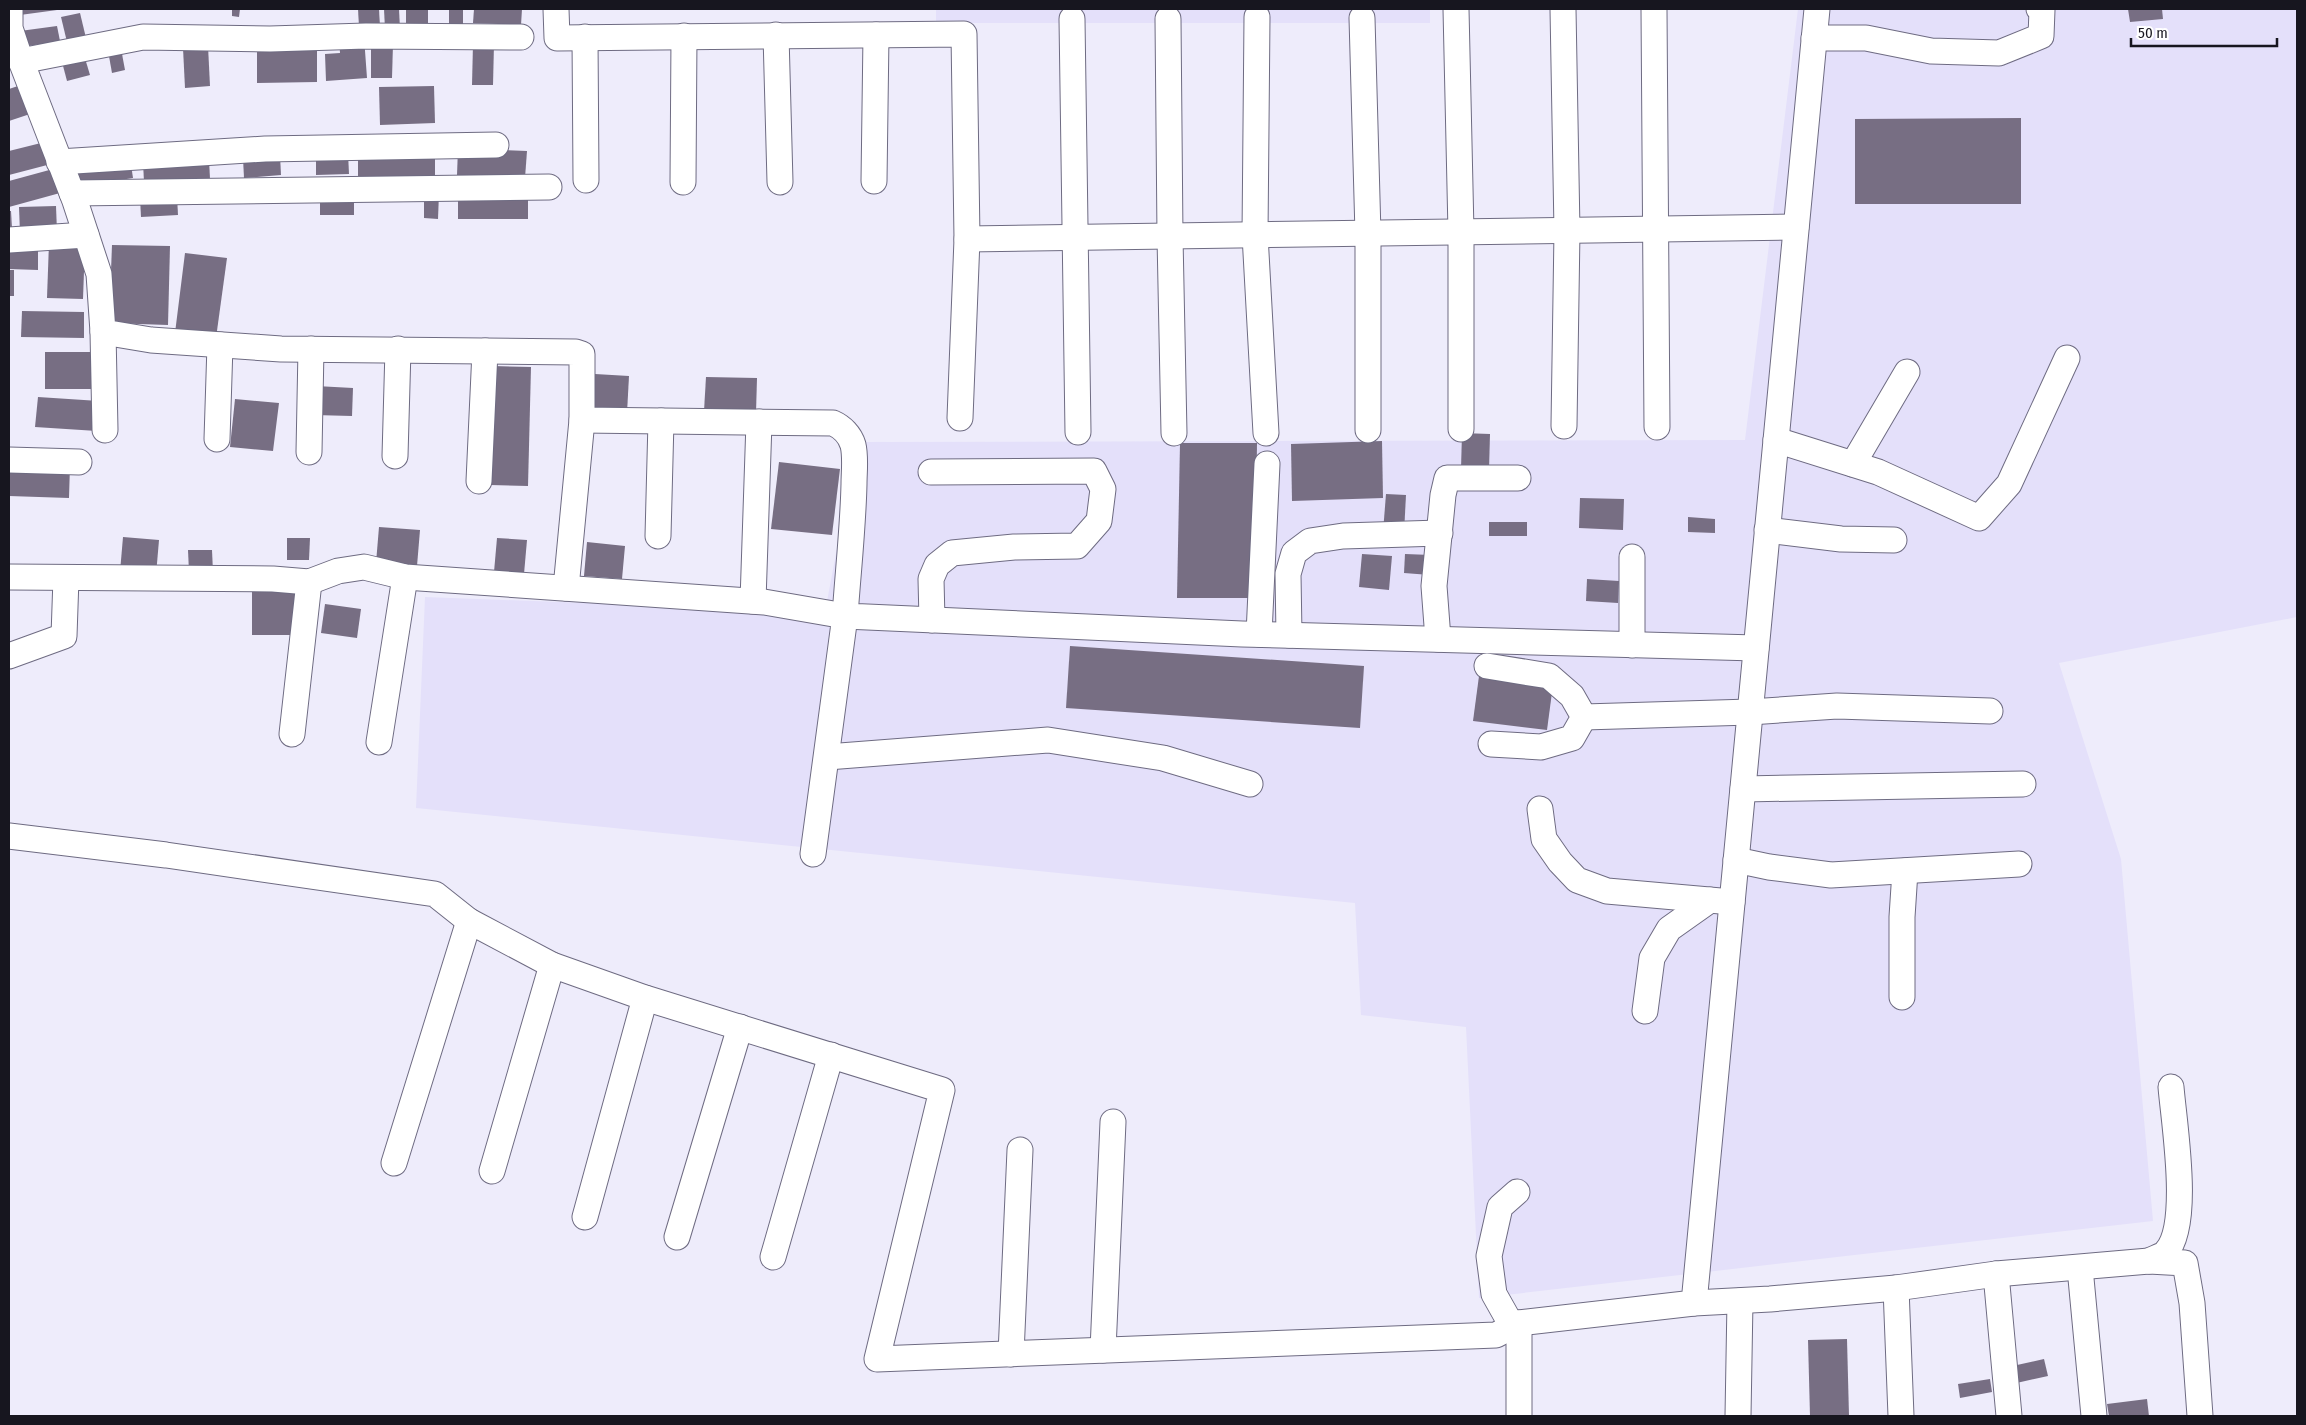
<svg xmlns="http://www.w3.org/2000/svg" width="2306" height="1425" viewBox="0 0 2306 1425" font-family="'Fira Sans Condensed',sans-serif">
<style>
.built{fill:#e4e0fa}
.building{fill:#776e83}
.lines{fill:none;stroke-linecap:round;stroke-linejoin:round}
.minor-casing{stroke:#6e6b82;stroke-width:27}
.minor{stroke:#fff;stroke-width:25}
</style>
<rect width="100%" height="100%" fill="#eeecfb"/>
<!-- built -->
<g class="built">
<rect x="936" y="9" width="494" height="14"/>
<path d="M1798 9H2297V617L2059 663 2121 859 2153 1221 1479 1298 1466 1027 1361 1015 1355 903 416 808 425 597 825 612 857 442 1745 440Z"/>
</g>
<!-- building -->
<g class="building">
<path d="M19 9H57V10L20 15Z"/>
<path d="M232 9H240L239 17 232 16Z"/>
<path d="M358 9H379L380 27H359Z"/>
<path d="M384 9H399L400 29H385Z"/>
<rect x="406" y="9" width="22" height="20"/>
<rect x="449" y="9" width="14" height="17"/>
<path d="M474 9H522L521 25 473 23Z"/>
<path d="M2128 9H2162L2163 19 2130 22Z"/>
<path d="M80 13 86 38 67 42 61 17Z"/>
<path d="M57 26 60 41 22 47 20 31Z"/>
<path d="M364 37 367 78 326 81 325 54 340 53 339 39Z"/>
<path d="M257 42H317V82L257 83Z"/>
<path d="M120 43 125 70 112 73 107 45Z"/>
<path d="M371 44H393L392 78H371Z"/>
<path d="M473 44H494L493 85H472Z"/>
<path d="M208 46 210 86 185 88 183 48Z"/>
<path d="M84 55 90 75 67 81 62 62Z"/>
<path d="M21 85 30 114 9 121V89Z"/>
<path d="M434 86 435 123 380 125 379 87Z"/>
<path d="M2021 118V204H1855V119Z"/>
<path d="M45 142 51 164 9 175V151Z"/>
<path d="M458 148 527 151 525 178 457 175Z"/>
<path d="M316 153H348L349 174 316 175Z"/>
<path d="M280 155 281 175 244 178 243 158Z"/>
<path d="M435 156V179L358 180V157Z"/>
<path d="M130 158 133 178 75 187 73 166Z"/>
<path d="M209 159 210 179 144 182 143 162Z"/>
<path d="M53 169 60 193 9 207V181Z"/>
<path d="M424 192 439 193 438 219 424 218Z"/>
<path d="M528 195V219H458V196Z"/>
<path d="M177 196 178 215 141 217 140 198Z"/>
<path d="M354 198V215H320V199Z"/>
<path d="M56 206 57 232 20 233 19 207Z"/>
<path d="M9 211H11L12 228H9Z"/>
<path d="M49 243 85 244 83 299 47 298Z"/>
<path d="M9 245H38V270L9 269Z"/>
<path d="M112 245 170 246 168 325 109 323Z"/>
<path d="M185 253 227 258 216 338 175 333Z"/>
<rect x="9" y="270" width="5" height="26"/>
<path d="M22 311 84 312V338L21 337Z"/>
<rect x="45" y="352" width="54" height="37"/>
<path d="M493 366 531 367 528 486 490 485Z"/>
<path d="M595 374 629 376 627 413 592 411Z"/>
<path d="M706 377 757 378 756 413 704 411Z"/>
<path d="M316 386 353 388 352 416 314 415Z"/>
<path d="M38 397 99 401 97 431 35 427Z"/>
<path d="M235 399 279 403 273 451 230 447Z"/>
<path d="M1462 433 1490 434 1489 470 1461 469Z"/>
<path d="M1382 441 1383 498 1292 501 1291 444Z"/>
<path d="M1180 443H1257L1255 598H1177Z"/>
<path d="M779 462 840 469 832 535 771 529Z"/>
<path d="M9 463 70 465 69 498 9 496Z"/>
<path d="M1386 494 1406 495 1404 533 1383 532Z"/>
<path d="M1580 498 1624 499 1623 530 1579 528Z"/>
<path d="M1688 517 1715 519V533L1688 532Z"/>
<rect x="1489" y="522" width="38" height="14"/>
<path d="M379 527 420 530 417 566 376 563Z"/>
<path d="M123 537 159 540 156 575 120 572Z"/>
<path d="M287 538H310L309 560H287Z"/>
<path d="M497 538 527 540 524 574 494 572Z"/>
<path d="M587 542 625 546 622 579 584 576Z"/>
<path d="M188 550H212L213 572H189Z"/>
<path d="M1362 554 1392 556 1389 590 1359 587Z"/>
<path d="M1405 554 1431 555 1430 575 1404 573Z"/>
<path d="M1587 579 1619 581 1618 603 1586 601Z"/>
<rect x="252" y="587" width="47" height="48"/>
<path d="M325 604 361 609 357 638 321 633Z"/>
<path d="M1070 646 1364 666 1360 728 1066 708Z"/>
<path d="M1479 676 1553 685 1547 730 1473 721Z"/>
<path d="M1847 1339 1849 1416H1810L1808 1340Z"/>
<path d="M2044 1359 2048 1376 2012 1384 2008 1367Z"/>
<path d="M1990 1379 1992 1392 1960 1398 1958 1384Z"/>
<path d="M2147 1399 2149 1416H2109L2107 1404Z"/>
</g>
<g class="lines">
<!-- minor casing -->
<g class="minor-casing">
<g id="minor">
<path d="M10 9V28L21 61 75 201 99 274 103 332 151 340 281 349 576 352 582 354V420L833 423C842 427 850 435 853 445 856 457 854 472 854 484 853 528 848 572 845 616L1242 634 1756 648"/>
<path d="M556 9 557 38 964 34 967 239 960 418"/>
<path d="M1456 9 1461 232V429"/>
<path d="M1563 9 1567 231 1564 426"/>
<path d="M1654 9 1657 427"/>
<path d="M1257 17 1255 235 1266 433"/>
<path d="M1362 18 1368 234V430"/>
<path d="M1072 19 1078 432"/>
<path d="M1168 19 1170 237 1174 433"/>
<path d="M776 35 780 182"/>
<path d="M585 37 586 180"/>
<path d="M1814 38H1866L1931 51 1999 53 2041 36 2042 10 2039 9"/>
<path d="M21 61 143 37 270 39 366 36 521 37"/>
<path d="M59 162 265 149 496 145"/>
<path d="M874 181 876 35"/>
<path d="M683 182 684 36"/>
<path d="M72 193 549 187"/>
<path d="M967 239 1796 227"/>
<path d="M9 240 86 235"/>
<path d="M103 332 105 430"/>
<path d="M217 439 220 345"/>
<path d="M1776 440 1878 472 1979 518 2009 484 2067 358"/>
<path d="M309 452 311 349"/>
<path d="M395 456 398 349"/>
<path d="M9 460 79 462"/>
<path d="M1853 464 1907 372"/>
<path d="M931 472 1094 471 1103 489 1099 521 1077 546 1014 547 952 553 937 565 931 579 932 620"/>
<path d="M479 481 485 351"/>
<path d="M1767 530 1841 539 1894 540"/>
<path d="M658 536 661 421"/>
<path d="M9 577 273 579 309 582 338 571 364 567 405 577 764 602 845 616 813 854"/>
<path d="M566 588 582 420"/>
<path d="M753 601 759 422"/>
<path d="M1259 634 1267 464"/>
<path d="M1289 635 1288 574 1294 553 1310 541 1343 536 1440 533"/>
<path d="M1438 639 1434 586 1443 495 1447 478H1518"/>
<path d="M1632 645V557"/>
<path d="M9 656 64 636 66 578"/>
<path d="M1487 666 1549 676 1572 696 1584 717 1572 738 1541 747 1491 744"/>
<path d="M1584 717 1750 712 1837 706 1990 711"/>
<path d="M292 734 309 582"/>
<path d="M379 742 405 577"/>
<path d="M827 757 1048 740 1163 758 1250 784"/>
<path d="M1743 789 2023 784"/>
<path d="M1540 809 1544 839 1560 862 1577 880 1607 891 1732 902"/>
<path d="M9 836 166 855 435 894 469 921 552 965 645 998 942 1090 877 1359 1496 1335 1519 1323 1694 1303 1817 9"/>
<path d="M1736 860 1769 867 1831 875 2019 864"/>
<path d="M1902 997V917L1905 871"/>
<path d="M1645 1011 1652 958 1669 929 1710 900"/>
<path d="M394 1163 469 921"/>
<path d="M492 1171 552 965"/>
<path d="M585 1217 645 998"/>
<path d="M677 1237 740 1027"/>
<path d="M773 1257 831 1055"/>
<path d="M2149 1261C2154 1258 2163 1256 2166 1252 2191 1225 2174 1124 2171 1087"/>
<path d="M2080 1268 2094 1416"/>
<path d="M1996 1274 2009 1416"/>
<path d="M1896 1288 1901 1416"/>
<path d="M1694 1303 1770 1299 1896 1288 1996 1274 2149 1261 2185 1263 2192 1303 2200 1416"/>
<path d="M1512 1326 1494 1294 1489 1256 1500 1207 1517 1192"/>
<path d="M1103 1350 1113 1122"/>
<path d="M1011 1354 1020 1150"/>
<path d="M1519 1416V1323"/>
<path d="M1738 1416 1740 1301"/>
</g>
</g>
<!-- minor -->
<use href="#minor" class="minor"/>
</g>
<!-- border -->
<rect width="2306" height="1425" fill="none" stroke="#17161f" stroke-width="20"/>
<!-- scale -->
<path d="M2131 38v8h146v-8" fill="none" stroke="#17161f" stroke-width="2.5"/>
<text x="2138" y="38" font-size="15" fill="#17161f" stroke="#ffffff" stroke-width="4" paint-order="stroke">50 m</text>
</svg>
